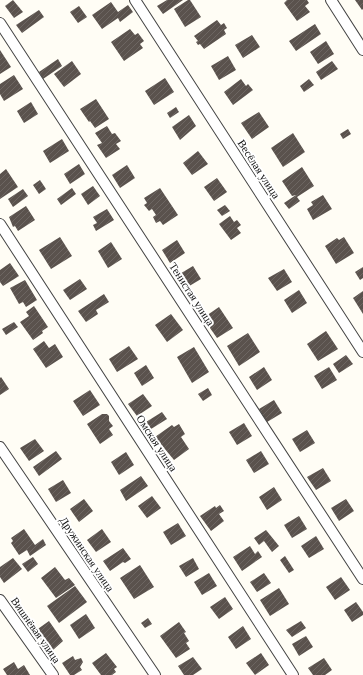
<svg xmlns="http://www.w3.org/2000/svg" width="363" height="675" viewBox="0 0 363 675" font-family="Georgia,serif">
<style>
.building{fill:url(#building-hatch)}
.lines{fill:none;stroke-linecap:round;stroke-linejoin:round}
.minor-casing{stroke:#444;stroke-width:12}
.minor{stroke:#fff;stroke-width:10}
.labels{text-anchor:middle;stroke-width:4;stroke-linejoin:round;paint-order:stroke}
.street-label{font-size:11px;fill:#111;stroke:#fff}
</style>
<defs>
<pattern id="building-hatch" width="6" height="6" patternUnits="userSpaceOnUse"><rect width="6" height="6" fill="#5a524d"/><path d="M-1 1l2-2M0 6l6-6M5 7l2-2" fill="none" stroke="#6d6662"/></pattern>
</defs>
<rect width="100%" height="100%" fill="#fffdf5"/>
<!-- building -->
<g class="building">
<path d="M13 0 23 12 14 18 5 6Z"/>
<path d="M167 0H183L163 14 157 6Z"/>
<path d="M188 0H190L201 17 185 27 174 9Z"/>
<path d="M287 0H307L309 3 305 6 310 12 297 21 284 3Z"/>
<path d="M355 0H363V9L362 10Z"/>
<path d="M111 2 118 12 128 5 133 12 120 22 118 18 102 29 92 15Z"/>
<path d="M79 6 87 17 78 23 70 12Z"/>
<path d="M39 10 44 17 22 33 16 25Z"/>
<path d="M217 20 221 25 224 23 227 28 224 30 226 34 204 49 200 44 198 45 196 42 198 41 194 36Z"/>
<path d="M315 24 321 34 296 51 289 41Z"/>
<path d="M130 29 135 35 138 33 144 41 140 44 143 48 124 61 111 42Z"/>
<path d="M252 35 260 47 243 58 235 45Z"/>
<path d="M326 41 334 54 318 64 310 52Z"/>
<path d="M0 50 11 67 0 74Z"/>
<path d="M228 56 236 70 219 80 211 66Z"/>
<path d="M58 59 62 66 43 79 39 72Z"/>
<path d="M72 61 81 74 64 87 54 74Z"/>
<path d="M332 61 338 69 321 80 316 72Z"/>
<path d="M14 75 23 89 4 101 0 94V84Z"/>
<path d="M165 78 174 92 154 105 145 91Z"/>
<path d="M241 79 246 86 248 84 253 90 233 105 224 92Z"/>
<path d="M309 79 314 85 304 92 300 86Z"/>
<path d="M96 99 109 119 95 128 90 121 89 122 80 109Z"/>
<path d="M31 102 38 114 24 123 17 111Z"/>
<path d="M176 107 179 112 170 118 167 113Z"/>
<path d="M259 112 269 127 252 139 241 123Z"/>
<path d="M189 115 196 126 180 140 172 127Z"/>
<path d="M107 126 112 134 115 133 121 141 116 144 120 149 106 158 97 145 102 143 95 133Z"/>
<path d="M348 129 351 134 343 139 340 134Z"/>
<path d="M293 133 305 152 283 167 271 148Z"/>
<path d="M62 139 69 151 50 163 43 151Z"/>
<path d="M198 151 208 164 192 175 183 163Z"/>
<path d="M79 164 85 174 70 184 64 174Z"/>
<path d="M127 165 135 178 120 188 112 175Z"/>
<path d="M302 167 314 186 297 197 300 201 289 209 284 203 296 195 292 196 282 181Z"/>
<path d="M6 169 18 187 0 199V174Z"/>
<path d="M217 178 227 192 214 201 204 187Z"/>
<path d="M40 180 46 189 39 194 33 185Z"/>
<path d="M93 186 100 196 88 205 81 194Z"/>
<path d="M72 188 76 194 61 205 57 199Z"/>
<path d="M160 188 178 215 163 225 160 221 156 223 153 217 156 215 152 209 149 211 144 205 147 203 144 198Z"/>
<path d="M23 189 28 196 13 207 8 199Z"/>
<path d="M323 195 332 209 313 220 307 209 313 205 311 202Z"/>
<path d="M225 205 230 211 222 216 217 210Z"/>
<path d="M26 206 35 220 18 231 15 226 13 227 9 217Z"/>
<path d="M107 209 114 220 96 231 93 225 97 223 93 217Z"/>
<path d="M230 216 234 222 237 220 241 225 237 228 241 233 231 240 219 224Z"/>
<path d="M60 237 72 256 51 269 39 250Z"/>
<path d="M344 237 354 253 336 264 325 246 337 238 339 240Z"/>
<path d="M177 240 185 253 170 263 162 250Z"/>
<path d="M111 242 122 259 108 268 98 251Z"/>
<path d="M10 263 19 276 3 286 0 282V270Z"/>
<path d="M193 266 201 279 186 288 178 275Z"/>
<path d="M363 267V278L360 280 355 272Z"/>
<path d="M284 269 292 282 277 291 268 278Z"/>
<path d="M80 279 87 289 70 300 63 290Z"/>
<path d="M25 280 37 300 26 307 23 302 19 304 10 288Z"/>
<path d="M299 290 307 303 292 313 284 300Z"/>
<path d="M363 291V314L353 298Z"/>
<path d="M104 294 109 302 96 310 98 314 86 322 78 311Z"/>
<path d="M34 306 48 327 42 331 43 333 33 340 20 322 29 316 26 312Z"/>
<path d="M219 307 233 328 217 338 203 318Z"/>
<path d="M171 314 183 330 167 342 155 325Z"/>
<path d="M14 322 18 327 6 335 2 329Z"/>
<path d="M326 331 338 349 318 361 307 344Z"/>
<path d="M248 333 260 352 239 366 227 346Z"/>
<path d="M44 341 49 348 55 344 63 357 46 368 33 349Z"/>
<path d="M129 346 138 359 117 372 109 359Z"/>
<path d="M194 347 209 372 192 383 177 357Z"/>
<path d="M346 355 353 364 339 373 333 364Z"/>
<path d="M146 365 154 378 142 386 134 373Z"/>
<path d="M264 367 272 380 257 390 249 377Z"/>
<path d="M329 367 337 380 322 389 314 376Z"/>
<path d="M1 377 9 389 0 395V378Z"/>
<path d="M208 388 212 395 203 401 198 394Z"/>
<path d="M90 390 100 405 83 416 73 401Z"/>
<path d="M143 394 152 406 137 416 128 404Z"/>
<path d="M274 400 282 413 267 422 259 409Z"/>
<path d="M162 412 167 419 151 429 146 422Z"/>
<path d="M102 414H107L109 416V421L113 426 109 429 113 435 100 444 87 424Z"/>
<path d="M244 423 252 436 237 445 229 432Z"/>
<path d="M179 424 185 434 181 437 189 449 174 460 155 437 172 425 174 427Z"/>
<path d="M307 430 315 443 300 452 292 439Z"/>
<path d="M35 439 44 451 29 461 20 448Z"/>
<path d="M56 451 62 459 39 476 33 467Z"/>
<path d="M261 451 269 464 254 473 246 460Z"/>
<path d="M126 452 134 465 119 475 111 462Z"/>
<path d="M323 468 331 481 316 490 307 477Z"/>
<path d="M141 476 148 486 126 501 120 490Z"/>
<path d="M63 480 71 493 56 502 48 489Z"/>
<path d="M274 487 282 500 267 510 259 497Z"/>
<path d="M152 496 161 508 147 518 138 506Z"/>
<path d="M84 499 93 511 79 522 70 509Z"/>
<path d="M346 499 354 511 339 521 331 508Z"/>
<path d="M220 505 224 511 219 514 224 521 211 531 200 516 215 506 216 508Z"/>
<path d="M299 516 307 529 292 538 284 525Z"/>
<path d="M178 523 186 536 171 545 163 532Z"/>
<path d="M24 529 35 545 43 539 46 545 30 556 27 550 19 555 11 543 13 541 11 538Z"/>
<path d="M102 529 111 542 96 552 87 540Z"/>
<path d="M266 530 279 546 272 552 264 541 259 545 254 538Z"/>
<path d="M316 536 324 549 309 558 301 546Z"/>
<path d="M250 546 255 554 258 551 262 557 242 571 233 557Z"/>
<path d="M123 548 131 559 125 563 123 562 110 571 103 561Z"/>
<path d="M285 556 294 570 289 573 280 560Z"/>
<path d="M33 557 38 564 28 572 22 564Z"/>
<path d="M13 558 22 569 4 583 0 577V567Z"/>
<path d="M193 558 199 569 186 577 179 566Z"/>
<path d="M140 565 154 587 134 599 120 578Z"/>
<path d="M55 567 65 580 69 578 75 585 56 598 41 578Z"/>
<path d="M209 573 217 586 202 595 194 582Z"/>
<path d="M264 573 271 583 257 592 250 582Z"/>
<path d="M341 577 350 590 335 600 326 587Z"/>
<path d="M75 586 87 602 59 623 47 606Z"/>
<path d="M279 588 289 604 270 616 260 600Z"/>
<path d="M225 597 233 609 219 619 210 607Z"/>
<path d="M356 602 363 612V615L352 622 344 610Z"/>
<path d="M86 614 95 628 79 639 70 625Z"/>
<path d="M148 618 152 624 145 628 141 623Z"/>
<path d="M49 621 63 641 53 650 51 648 48 650 35 631Z"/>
<path d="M301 621 306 628 292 637 286 630Z"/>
<path d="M179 622 186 632 184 633 189 641 186 643 190 649 176 658 160 636Z"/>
<path d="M243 626 251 639 236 649 228 637Z"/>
<path d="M306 636 313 647 299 656 292 644Z"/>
<path d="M106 653 117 667 114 669 116 672 112 675H101L92 663Z"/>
<path d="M261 653 269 665 255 675 246 663Z"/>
<path d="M73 656 75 660 81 658 83 662 80 667 82 670 74 675H70L62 663Z"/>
<path d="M193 657 202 669 193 675H184L178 666Z"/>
<path d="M324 658 332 670 325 675H313L308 668Z"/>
<path d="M14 662 18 669 24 665 30 675H7L3 669Z"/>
</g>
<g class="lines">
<!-- minor casing -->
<g class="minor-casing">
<g id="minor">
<path d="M135 0 363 352"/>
<path d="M331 0 363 50"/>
<path d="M0 23 363 579"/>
<path d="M0 224 293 675"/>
<path d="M0 447 155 675"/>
<path d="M0 600 53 675"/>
</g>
</g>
<!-- minor -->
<use href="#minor" class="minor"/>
</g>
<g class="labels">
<!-- street labels -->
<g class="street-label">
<text transform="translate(259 169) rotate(57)" y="4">Весёлая улица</text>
<text transform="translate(192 294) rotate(57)" y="4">Тенистая улица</text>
<text transform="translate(157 443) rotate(57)" y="4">Омская улица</text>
<text transform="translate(87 554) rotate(56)" y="4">Дружинская улица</text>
<text transform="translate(36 630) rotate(55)" y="4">Вишнёвая улица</text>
</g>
</g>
</svg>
